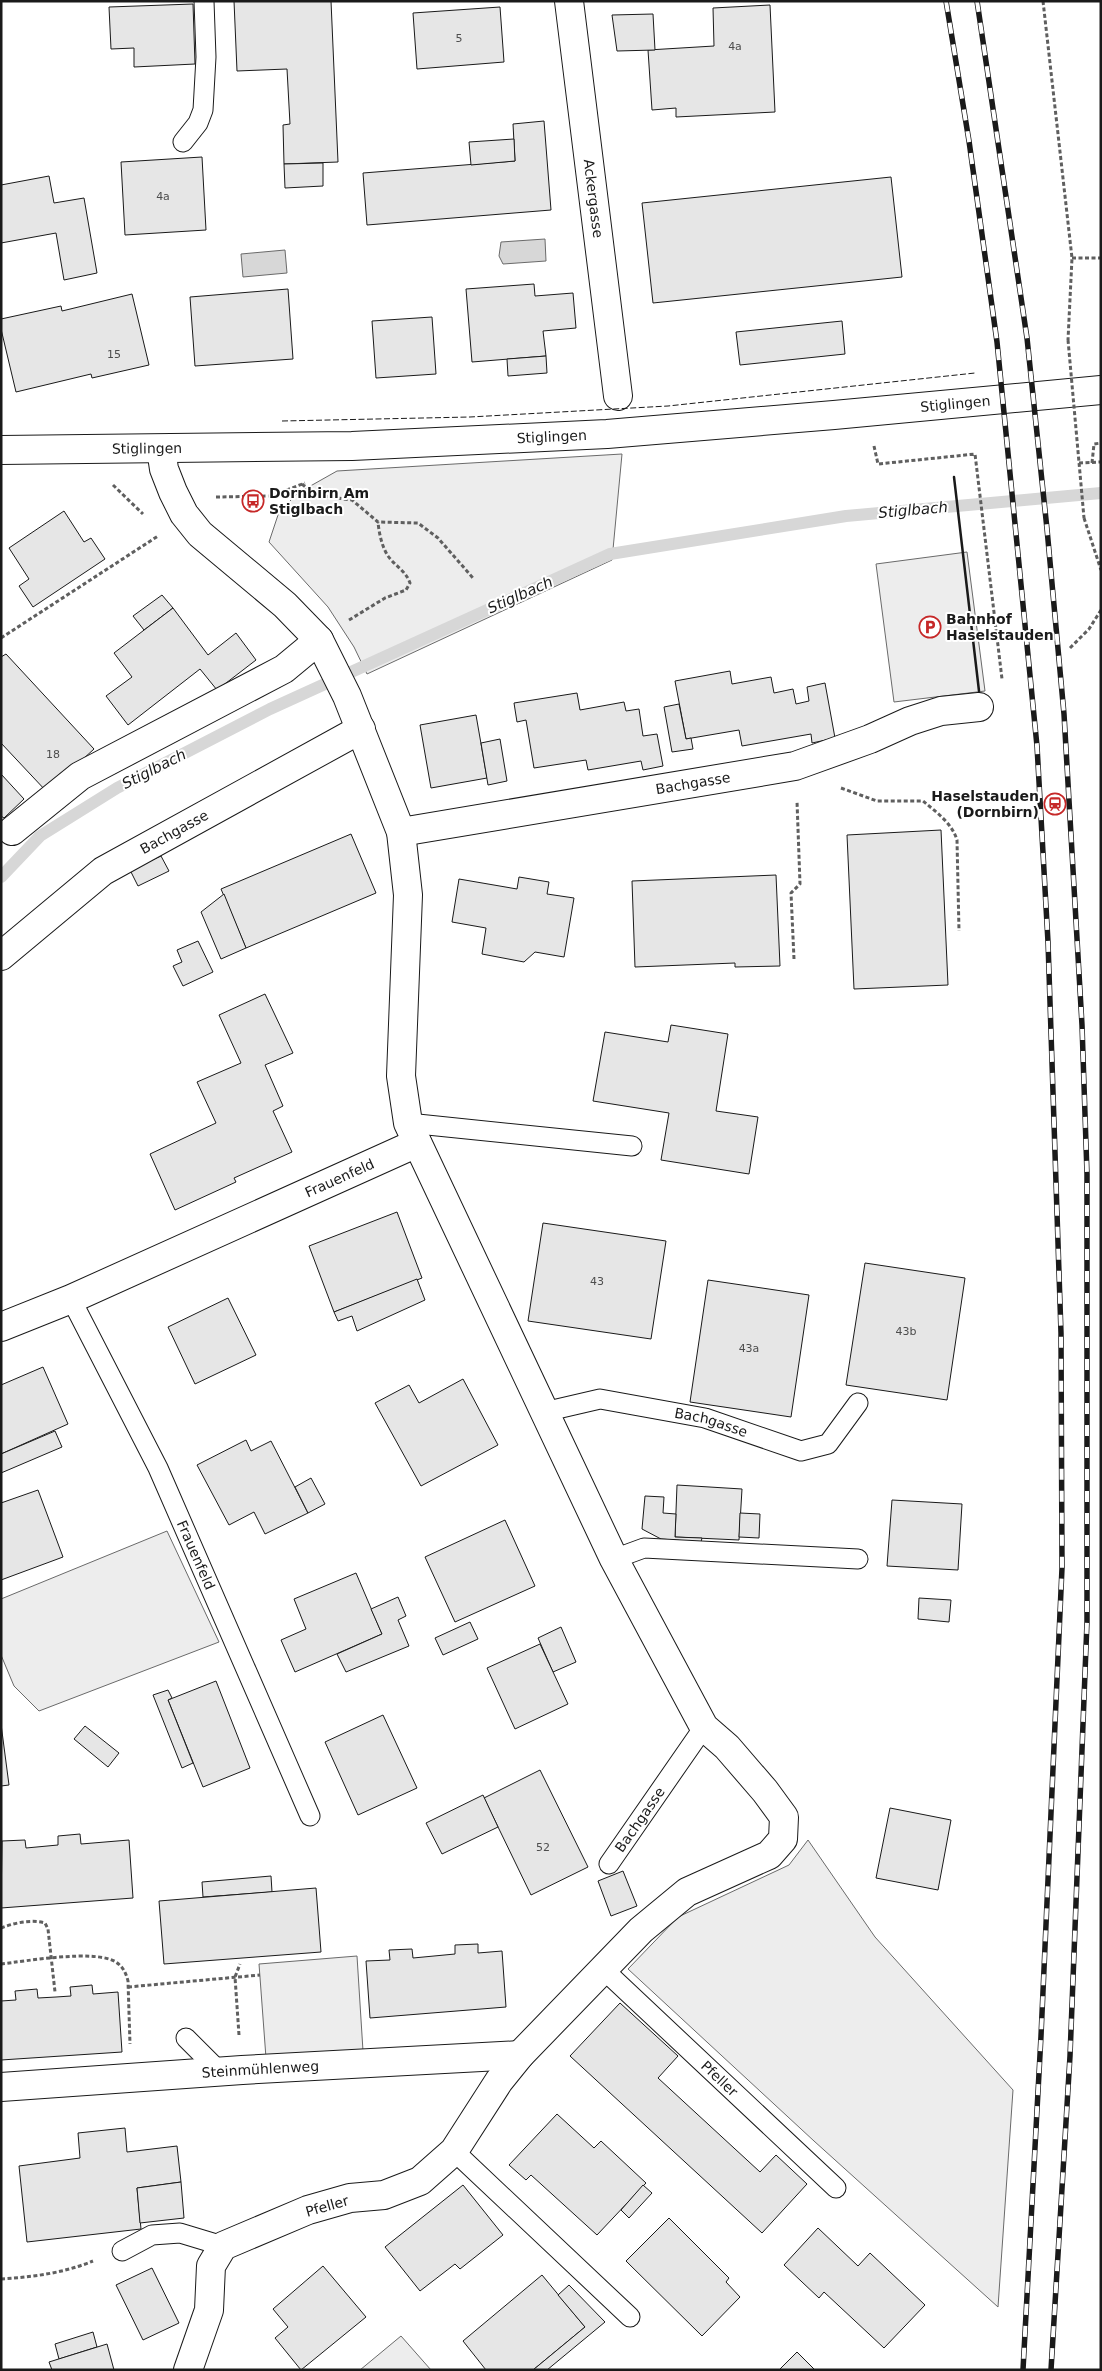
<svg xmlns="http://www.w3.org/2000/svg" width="1102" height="2371" viewBox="0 0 1102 2371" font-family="'DejaVu Sans',sans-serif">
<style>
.built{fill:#ededed;stroke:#6a6a6a}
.water{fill:#d7d7d7;stroke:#6a6a6a}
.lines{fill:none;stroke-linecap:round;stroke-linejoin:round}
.stream{stroke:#d7d7d7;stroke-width:12}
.building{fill:#e6e6e6;stroke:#1a1a1a}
.service-casing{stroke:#1a1a1a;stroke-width:21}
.minor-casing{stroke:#1a1a1a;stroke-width:30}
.secondary-casing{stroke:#1a1a1a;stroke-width:30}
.path{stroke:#5f5f5f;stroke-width:3;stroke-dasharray:4 2.5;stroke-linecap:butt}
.service{stroke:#fff;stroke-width:19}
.minor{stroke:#fff;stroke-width:28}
.secondary{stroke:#fff;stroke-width:28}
.rail-casing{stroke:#1a1a1a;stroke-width:5.5}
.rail{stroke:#fff;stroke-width:4;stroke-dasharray:11;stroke-linecap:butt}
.path-bridge{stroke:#5f5f5f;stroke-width:3;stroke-dasharray:4 2.5;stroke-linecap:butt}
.fence{stroke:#1a1a1a;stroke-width:1;stroke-dasharray:6 2.5;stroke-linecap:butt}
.wall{stroke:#1a1a1a;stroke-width:2.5}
.labels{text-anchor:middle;stroke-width:4;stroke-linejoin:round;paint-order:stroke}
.number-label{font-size:11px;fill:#4d4d4d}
.street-label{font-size:14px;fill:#1a1a1a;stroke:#fff}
.poi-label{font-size:14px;font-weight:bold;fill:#1a1a1a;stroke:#fff;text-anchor:start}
.water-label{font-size:15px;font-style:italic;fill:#1a1a1a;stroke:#fff}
</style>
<rect width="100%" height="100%" fill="#fff"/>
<!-- built -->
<g class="built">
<path d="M622 454 612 560 367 674 354 647 328 607 269 542 279 512 298 493 337 471Z"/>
<path d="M967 552 985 691 894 702 876 564Z"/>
<path d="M167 1531 219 1642 39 1711 14 1686 1 1655V1599Z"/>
<path d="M808 1840 875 1937 1013 2090 998 2307 814 2141 628 1969 678 1917 789 1865Z"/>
<path d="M357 1956 363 2051 266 2058 259 1964Z"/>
<path d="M401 2336 431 2370H360Z"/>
</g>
<!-- water -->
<g class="water">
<path d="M545 239 546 261 503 264 499 256 501 242Z"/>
<path d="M285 250 287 273 243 277 241 254Z"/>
</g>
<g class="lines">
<!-- stream -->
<path class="stream" d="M1 877 40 836 117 788 270 709 610 554 846 516 1101 493"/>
</g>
<!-- building -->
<g class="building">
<path d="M234 1H331L338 162 284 164 283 125 290 124 287 69 237 71Z"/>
<path d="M193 4 195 64 134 67V48L111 49 109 7Z"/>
<path d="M770 5 775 112 676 117V108L652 110 648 50 714 46 713 8Z"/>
<path d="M500 7 504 62 417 69 413 13Z"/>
<path d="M653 14 655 50 617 51 612 15Z"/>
<path d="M544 121 551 210 367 225 363 173 515 161 513 124Z"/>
<path d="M514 139 515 161 471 165 469 142Z"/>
<path d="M202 157 206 230 125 235 121 162Z"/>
<path d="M323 163V186L285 188 284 164Z"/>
<path d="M49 176 54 203 84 198 97 273 64 280 56 233 1 243V185Z"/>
<path d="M891 177 902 277 653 303 642 203Z"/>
<path d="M534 284 535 296 573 293 576 328 543 331 546 356 472 362 466 289Z"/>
<path d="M288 289 293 359 195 366 190 297Z"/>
<path d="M132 294 149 365 92 378 91 374 16 392 1 329V319L61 306 62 311Z"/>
<path d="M432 317 436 374 376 378 372 321Z"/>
<path d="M842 321 845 354 740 365 736 332Z"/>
<path d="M546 356 547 373 508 376 507 359Z"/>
<path d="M64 511 84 542 91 538 105 559 33 607 19 586 29 579 9 548Z"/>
<path d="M162 595 173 608 144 630 133 616Z"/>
<path d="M173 608 208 655 236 633 256 660 217 690 200 669 128 725 106 696 132 677 114 653Z"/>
<path d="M6 654 94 749 47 792 1 743V657Z"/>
<path d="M730 671 732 684 771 677 774 693 793 689 796 704 809 701 807 687 825 683 835 738 812 743 811 734 742 746 739 730 686 739 675 681Z"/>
<path d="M577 693 580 710 624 702 626 711 639 709 643 736 657 734 663 766 643 770 641 761 588 770 586 760 534 768 526 720 517 722 514 703Z"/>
<path d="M679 704 686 739 691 738 693 749 672 752 664 707Z"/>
<path d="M476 715 487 778 431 788 420 725Z"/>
<path d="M500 739 507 781 488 785 481 743Z"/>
<path d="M1 774 24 799 4 818 1 816Z"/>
<path d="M941 830 948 985 854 989 847 835Z"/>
<path d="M351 834 376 893 246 948 221 889Z"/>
<path d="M161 856 169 871 138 886 130 870Z"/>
<path d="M776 875 780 966 735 967V963L635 967 632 881Z"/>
<path d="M519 877 549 882 547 894 574 898 564 957 535 952 524 962 482 954 486 928 452 922 459 879 517 889Z"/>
<path d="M224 894 246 948 221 959 201 912Z"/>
<path d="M198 941 213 972 183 986 173 966 182 962 177 950Z"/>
<path d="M265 994 293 1053 265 1065 283 1106 273 1111 292 1152 234 1178 236 1182 175 1210 150 1154 216 1123 197 1082 241 1063 219 1015Z"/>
<path d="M671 1025 728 1034 716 1111 758 1117 749 1174 661 1160 669 1113 593 1101 605 1032 668 1042Z"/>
<path d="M397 1212 422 1278 334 1312 309 1246Z"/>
<path d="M543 1223 666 1241 651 1339 528 1321Z"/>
<path d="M865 1263 965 1278 947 1400 846 1385Z"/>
<path d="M417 1279 425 1300 357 1331 352 1316 338 1321 334 1312Z"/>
<path d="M708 1280 809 1295 791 1417 690 1402Z"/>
<path d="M228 1298 256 1355 195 1384 168 1327Z"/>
<path d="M43 1367 68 1424 1 1454V1385Z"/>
<path d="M463 1379 498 1445 421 1486 375 1403 409 1385 419 1403Z"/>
<path d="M55 1431 62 1447 1 1473V1454Z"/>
<path d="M246 1440 251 1451 271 1441 308 1513 265 1534 254 1512 229 1525 197 1465Z"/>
<path d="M311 1478 325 1504 308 1513 295 1487Z"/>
<path d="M677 1485 742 1489 739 1540 675 1537Z"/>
<path d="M38 1490 63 1557 1 1580V1503Z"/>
<path d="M645 1496 664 1497 663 1513 676 1514 675 1537 702 1538 701 1542 661 1539 642 1529Z"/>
<path d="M892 1500 962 1504 958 1570 887 1566Z"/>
<path d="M740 1513 760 1514 759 1538 739 1537Z"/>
<path d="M505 1520 535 1586 455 1622 425 1557Z"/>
<path d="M356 1573 382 1634 295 1672 281 1640 306 1629 294 1599Z"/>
<path d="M398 1597 406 1616 398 1620 409 1646 346 1672 337 1654 382 1634 371 1609Z"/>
<path d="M919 1598 951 1600 949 1622 918 1619Z"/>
<path d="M470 1622 478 1639 443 1655 435 1638Z"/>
<path d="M561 1627 576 1662 553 1672 538 1638Z"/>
<path d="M540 1644 568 1704 515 1729 487 1668Z"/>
<path d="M216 1681 250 1768 203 1787 168 1700Z"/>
<path d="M168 1690 172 1698 168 1700 193 1763 182 1768 153 1695Z"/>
<path d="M383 1715 417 1788 358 1815 325 1742Z"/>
<path d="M1 1724 9 1785 1 1786Z"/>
<path d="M85 1726 119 1753 108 1767 74 1739Z"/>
<path d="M540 1770 588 1867 531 1895 484 1798Z"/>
<path d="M483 1795 498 1827 442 1854 426 1823Z"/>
<path d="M890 1808 951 1820 938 1890 876 1878Z"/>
<path d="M80 1834 81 1844 129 1840 133 1898 1 1908 2 1841 25 1840 26 1848 58 1845V1836Z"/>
<path d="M623 1871 637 1906 611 1916 598 1881Z"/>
<path d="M271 1876 272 1892 203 1897 202 1882Z"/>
<path d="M316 1888 321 1952 164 1964 159 1901Z"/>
<path d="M478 1944V1953L502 1951 506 2007 370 2018 366 1961 390 1960 389 1950 412 1949 413 1958 455 1954V1945Z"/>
<path d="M92 1985 93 1994 118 1992 122 2052 1 2060V2001L16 2000 15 1991 37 1989 38 1998 56 1997 71 1996 70 1987Z"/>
<path d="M620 2003 678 2056 658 2078 760 2172 776 2155 807 2184 762 2233 570 2056Z"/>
<path d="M557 2114 594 2148 601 2141 646 2183 597 2235 531 2175 526 2180 509 2165Z"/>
<path d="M125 2128 127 2152 177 2146 181 2182 137 2188 141 2229 27 2242 19 2166 80 2158 78 2133Z"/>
<path d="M181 2182 184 2218 140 2223 137 2188Z"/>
<path d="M463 2185 503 2235 460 2269 455 2264 420 2291 385 2247Z"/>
<path d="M643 2185 652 2193 629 2218 621 2210Z"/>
<path d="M669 2218 729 2278 726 2282 740 2297 702 2336 626 2261Z"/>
<path d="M818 2228 858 2266 870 2253 925 2305 884 2348 824 2292 819 2298 784 2265Z"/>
<path d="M323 2266 366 2317 301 2370 275 2338 288 2327 273 2309Z"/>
<path d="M152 2268 179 2323 143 2340 116 2285Z"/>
<path d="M542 2275 585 2327 533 2370H486L463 2341Z"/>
<path d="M569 2285 605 2322 547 2370H533L585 2327 558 2295Z"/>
<path d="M93 2332 97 2347 59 2359 55 2344Z"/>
<path d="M107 2344 114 2370H52L49 2362Z"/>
<path d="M797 2352 815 2370H779Z"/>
</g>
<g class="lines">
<!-- service casing -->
<g class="service-casing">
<g id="service">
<path d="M183 142 198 123 203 110 206 57 204 1"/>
<path d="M408 1123 632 1146"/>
<path id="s1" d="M71 1299 158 1468 310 1816"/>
<path id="s2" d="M544 1412 600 1399 705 1418 801 1451 828 1444 858 1403"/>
<path d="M614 1559 644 1548 858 1559"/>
<path id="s3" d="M609 1864 704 1727"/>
<path id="s4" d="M603 1969 836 2188"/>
<path d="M186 2038 220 2072"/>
<path d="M454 2151 630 2317"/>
<path d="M122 2251 152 2235 180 2233 223 2246"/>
</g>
</g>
<!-- minor casing -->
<g class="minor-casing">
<g id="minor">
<path id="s5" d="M569 1 618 396"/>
<path d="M161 449 164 469 173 492 184 514 200 534 285 605 319 640 347 696 401 832 408 895 401 1076 408 1123 614 1559 704 1727 727 1747 765 1791 784 1817 783 1839 769 1855 687 1892 641 1930 520 2055 499 2081 454 2151 420 2181 384 2195 350 2198 308 2210 223 2246 211 2266 209 2310 188 2370"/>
<path d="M12 831 80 776 284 669 319 640"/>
<path id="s6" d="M401 832 795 766 870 739 910 721 941 711 979 707"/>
<path id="s7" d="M1 956 103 871 361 729"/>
<path id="s8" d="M1 1327 71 1299 417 1143"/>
<path id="s9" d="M1 2087 242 2070 520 2055"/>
</g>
</g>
<!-- secondary casing -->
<g class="secondary-casing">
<g id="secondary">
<path id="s10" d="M1 450 352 446 607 434 834 415 1101 390"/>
</g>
</g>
<!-- path -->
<g class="path">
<path d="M1043 1 1072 258 1068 340"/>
<path d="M1072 258H1101"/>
<path d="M874 446 878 464 975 454 1002 679"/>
<path d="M1079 463 1101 462"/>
<path d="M1092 463 1094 444 1101 443"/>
<path d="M302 484 310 491 329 497 352 500 378 522 418 523 438 538 473 578"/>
<path d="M113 485 143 514"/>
<path d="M216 497 271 496 305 483"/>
<path d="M1084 518 1101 570"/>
<path d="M349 620 385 598 406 590 410 583C406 571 395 566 388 556 382 547 379 533 378 522"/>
<path d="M1 638 158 536"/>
<path d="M1070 648 1089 629 1101 610"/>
<path d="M841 788 877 801H923C936 812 952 823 957 840L959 931"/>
<path d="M794 959 791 893 800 884 797 801"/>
<path d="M1 1928C14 1923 31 1919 45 1923L48 1929 55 1992"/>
<path d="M1 1964C27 1961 95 1949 116 1962 123 1967 126 1973 128 1981L130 2044"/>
<path d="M128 1987 260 1975"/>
<path d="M239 2035 235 1977 240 1964"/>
<path d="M1 2279C33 2277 64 2273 93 2261"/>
</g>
<!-- service -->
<use href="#service" class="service"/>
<!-- minor -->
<use href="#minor" class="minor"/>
<!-- secondary -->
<use href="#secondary" class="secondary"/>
<!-- rail casing -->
<g class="rail-casing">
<g id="rail">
<path d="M946 1 969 141 997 342 1037 746 1048 942 1061 1333 1062 1568 1041 2036 1023 2370"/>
<path d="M977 1 1027 338 1047 529 1064 714 1082 1025 1087 1174V1622L1070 2056 1051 2370"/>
</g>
</g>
<!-- rail -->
<use href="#rail" class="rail"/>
<!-- path-bridge -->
<path class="path-bridge" d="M1068 340 1084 518"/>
<!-- fence -->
<path class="fence" d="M282 421 470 417 668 406 975 373"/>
<!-- wall -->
<path class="wall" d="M954 477 979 691"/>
</g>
<!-- icons -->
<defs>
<g id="bus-ring" transform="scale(1.125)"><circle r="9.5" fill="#fff" stroke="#c62828" stroke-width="1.5"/><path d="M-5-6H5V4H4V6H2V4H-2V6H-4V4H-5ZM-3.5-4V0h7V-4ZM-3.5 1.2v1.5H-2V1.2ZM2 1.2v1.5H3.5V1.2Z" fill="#c62828"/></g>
<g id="parking-ring" transform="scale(1.125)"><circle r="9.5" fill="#fff" stroke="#c62828" stroke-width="1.5"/><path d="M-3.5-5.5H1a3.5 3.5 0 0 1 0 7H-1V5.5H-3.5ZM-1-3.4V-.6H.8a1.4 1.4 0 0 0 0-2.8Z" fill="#c62828"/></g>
<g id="station-ring" transform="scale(1.125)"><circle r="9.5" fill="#fff" stroke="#c62828" stroke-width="1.5"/><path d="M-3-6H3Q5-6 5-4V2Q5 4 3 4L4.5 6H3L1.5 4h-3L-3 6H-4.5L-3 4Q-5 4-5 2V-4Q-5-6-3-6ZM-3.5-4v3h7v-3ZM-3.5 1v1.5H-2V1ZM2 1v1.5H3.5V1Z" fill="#c62828"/></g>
</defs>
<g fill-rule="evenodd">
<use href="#bus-ring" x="253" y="501"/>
<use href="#parking-ring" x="930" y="627"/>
<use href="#station-ring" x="1055" y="804"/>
</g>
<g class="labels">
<!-- number labels -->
<g class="number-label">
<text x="459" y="42">5</text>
<text x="735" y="50">4a</text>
<text x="163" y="200">4a</text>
<text x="114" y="358">15</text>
<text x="53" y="758">18</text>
<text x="597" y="1285">43</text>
<text x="906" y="1335">43b</text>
<text x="749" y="1352">43a</text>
<text x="543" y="1851">52</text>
</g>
<!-- street labels -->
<g class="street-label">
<text dy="5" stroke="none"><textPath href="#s5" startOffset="199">Ackergasse</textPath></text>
<text dy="5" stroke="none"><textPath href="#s10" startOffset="956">Stiglingen</textPath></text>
<text dy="5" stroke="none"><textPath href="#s10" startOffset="551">Stiglingen</textPath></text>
<text dy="5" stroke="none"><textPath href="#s10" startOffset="146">Stiglingen</textPath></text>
<text dy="5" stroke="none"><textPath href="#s6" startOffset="296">Bachgasse</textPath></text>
<text dy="5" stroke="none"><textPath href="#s7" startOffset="214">Bachgasse</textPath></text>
<text dy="5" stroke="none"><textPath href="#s8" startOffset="370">Frauenfeld</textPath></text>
<text dy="5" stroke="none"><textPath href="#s2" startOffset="171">Bachgasse</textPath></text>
<text dy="5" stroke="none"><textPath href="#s1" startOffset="285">Frauenfeld</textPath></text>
<text dy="5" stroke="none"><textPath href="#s3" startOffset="54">Bachgasse</textPath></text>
<text dy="5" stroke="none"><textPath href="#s9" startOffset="260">Steinmühlenweg</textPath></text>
<text dy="5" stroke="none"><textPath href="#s4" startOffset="160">Pfeller</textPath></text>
<text transform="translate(327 2206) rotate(-16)" y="5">Pfeller</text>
</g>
<!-- poi labels -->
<g class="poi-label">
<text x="269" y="498">Dornbirn Am<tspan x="269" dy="16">Stiglbach</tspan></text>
<text x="946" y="624">Bahnhof<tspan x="946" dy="16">Haselstauden</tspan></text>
<text x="1039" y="801" text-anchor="end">Haselstauden<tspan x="1039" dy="16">(Dornbirn)</tspan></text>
</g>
<!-- water labels -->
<g class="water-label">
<text transform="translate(913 510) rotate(-5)" y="5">Stiglbach</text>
<text transform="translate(520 595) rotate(-24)" y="5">Stiglbach</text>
<text transform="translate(154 769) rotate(-27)" y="5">Stiglbach</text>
</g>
</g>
<!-- border -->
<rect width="1102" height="2371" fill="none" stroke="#1a1a1a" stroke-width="5"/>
</svg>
